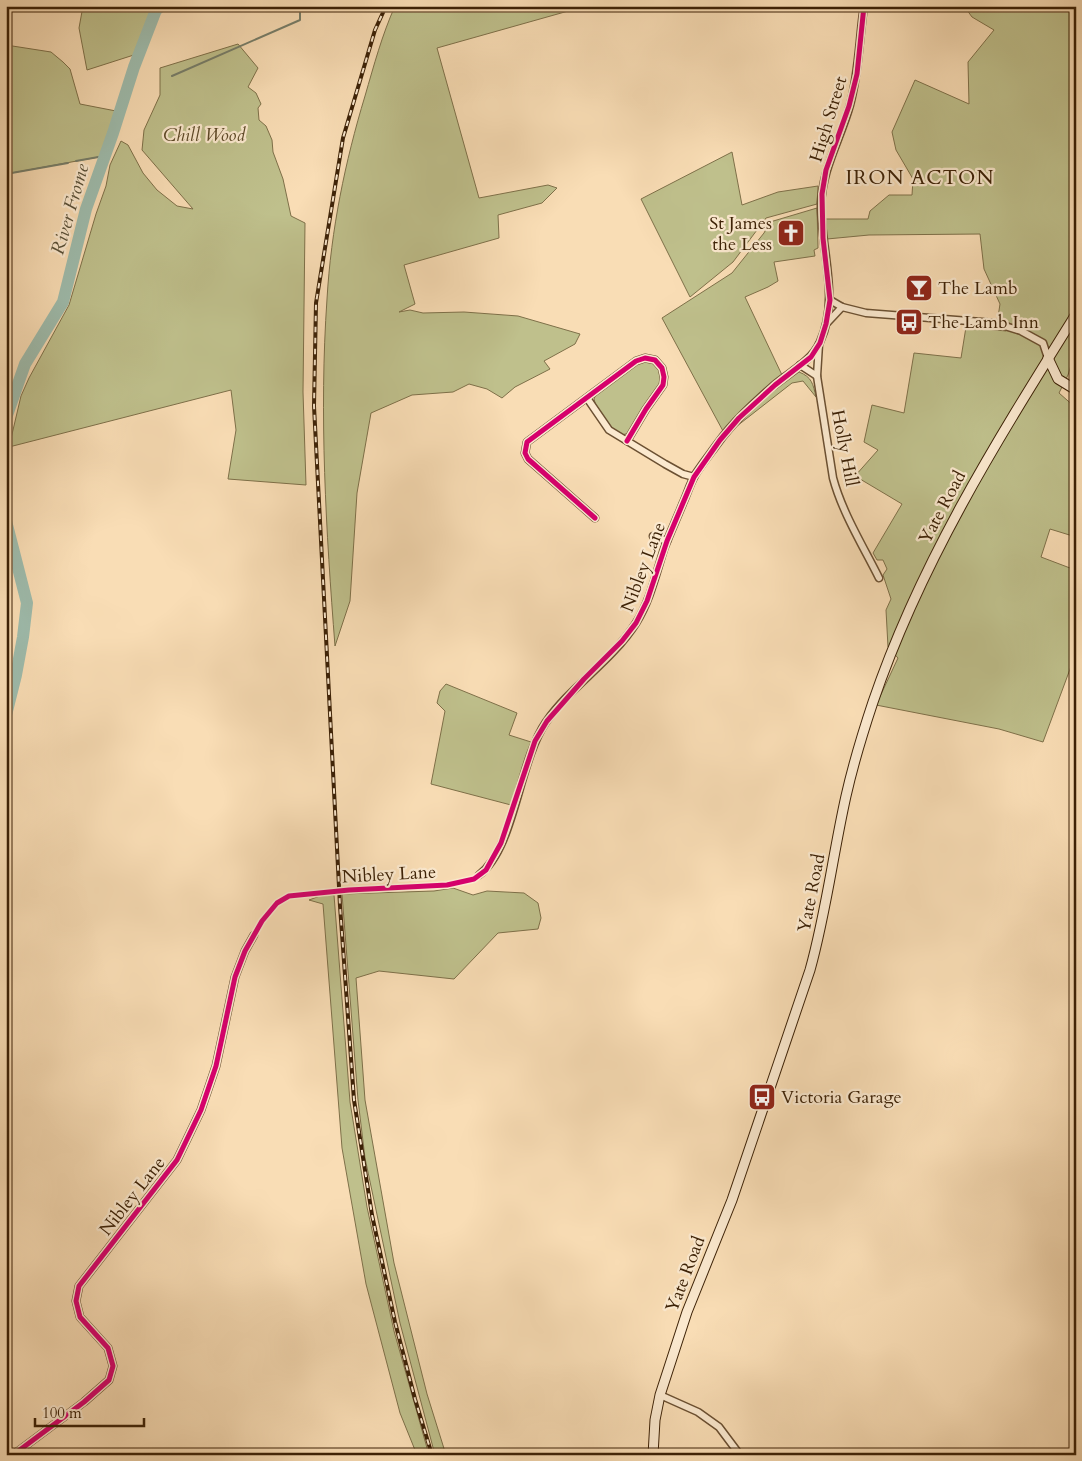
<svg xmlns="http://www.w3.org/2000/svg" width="1082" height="1461" viewBox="0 0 1082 1461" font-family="Cardo,serif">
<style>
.green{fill:#bfc08c;stroke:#7e7049}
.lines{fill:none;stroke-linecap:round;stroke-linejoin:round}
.stream{stroke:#777e6a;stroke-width:2}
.river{stroke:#9ebcad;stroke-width:12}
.minor-casing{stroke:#6b5032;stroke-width:9}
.secondary-casing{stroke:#3c2106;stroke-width:11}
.minor{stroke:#fbe9cf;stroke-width:6}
.secondary{stroke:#fbe9cf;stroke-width:9}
.rail-casing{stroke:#3c2106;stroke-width:4}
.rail{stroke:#fbe9cf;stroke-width:2;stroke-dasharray:5.5;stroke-linecap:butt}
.cycleway-casing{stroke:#fbe9cf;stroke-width:8}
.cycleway{stroke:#d6006c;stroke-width:5}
.labels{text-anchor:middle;stroke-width:4.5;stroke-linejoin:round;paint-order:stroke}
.street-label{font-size:18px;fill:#3c2106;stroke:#fbe9cf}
.park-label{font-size:18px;font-style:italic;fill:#5d4928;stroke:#fbe9cf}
.poi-label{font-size:18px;fill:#3c2106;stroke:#fbe9cf;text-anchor:start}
.water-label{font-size:19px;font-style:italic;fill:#595038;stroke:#fbe9cf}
.quarter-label{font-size:20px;letter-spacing:1px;fill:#3c2106;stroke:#fbe9cf}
</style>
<rect width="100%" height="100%" fill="#f9ddb5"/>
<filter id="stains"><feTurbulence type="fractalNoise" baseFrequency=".004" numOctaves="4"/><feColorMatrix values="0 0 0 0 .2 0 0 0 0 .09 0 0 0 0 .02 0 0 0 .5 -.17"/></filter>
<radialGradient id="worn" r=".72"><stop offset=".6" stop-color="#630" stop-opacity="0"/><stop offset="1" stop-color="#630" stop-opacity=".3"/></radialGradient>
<!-- green -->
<g class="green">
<path d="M83 6H161L156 10 140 53 87 70 79 28Z"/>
<path d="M395 6H586L437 48 479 198 548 185 557 188 542 203 498 215 499 238 404 265 415 304 399 312 410 310 423 313 464 312 518 316 580 334 575 344 544 361 550 369 515 387 502 398 487 389 469 384 453 392 412 395 371 413 357 493 350 601 335 646C326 531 319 414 327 299 331 230 345 162 365 96 374 65 382 35 395 6Z"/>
<path d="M964 6H1076V349L1068 375 1059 393 1076 408V537L1050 529 1041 557 1070 568 1072 563 1076 565V580L1072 590 1076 591V653L1043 742 999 729 876 705 898 658 888 647 886 610 891 599 883 575 887 569 883 560H877L873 553 902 504 855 476 878 450 864 442 872 405 904 413 914 353 961 358 966 327 1006 331 1011 324 998 317 1000 304 984 269 980 234 869 235 827 239 825 219H868L870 211 889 195H912L913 179 896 150 892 132 915 80 969 104 968 62 994 30 972 17Z"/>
<path d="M238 44 258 68 248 87 256 93 261 104 258 108 259 120 266 126 272 140 273 152 283 179 291 216 305 223 303 392 306 485 228 479 236 430 231 390 9 447 21 396 29 378 69 305 96 214 106 186 110 165 121 141 128 145 143 173 157 190 177 206 193 209 142 150 144 130 160 95V68Z"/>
<path d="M6 45 51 52 63 62 70 69 80 104 116 111 119 116 104 156 6 174Z"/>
<path d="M732 152 742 205 778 192 818 186 817 204 766 218 733 262 690 297 641 199Z"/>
<path d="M817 208 818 248 814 250 815 256 774 262 778 281 768 287 745 297 782 375 723 431 662 318 732 273 764 233 770 222Z"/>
<path d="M649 361C656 364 662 369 662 378 661 390 636 422 629 433L622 435C610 427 597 414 594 399L596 394 638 362Z"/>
<path d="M799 372C812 377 813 384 816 397L803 381 792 383 737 426 767 396Z"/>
<path d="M446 684 517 713 509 735 531 742 511 805 431 784 445 711 437 703 440 691Z"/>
<path d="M453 888 473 895 487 891 524 893 538 903 541 918 538 929 498 933 454 979 379 971 356 978 365 1100 394 1263 427 1394 446 1455H435L400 1323 365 1158 358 1100 342 894 434 891Z"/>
<path d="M334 895 350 1102 367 1207 394 1331 429 1455H417L400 1413 366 1284 342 1148 323 904 309 900 320 896Z"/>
</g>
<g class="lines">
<!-- stream -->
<g class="stream">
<path d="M172 76 300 20V6"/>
<path d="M76 161 104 156"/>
<path d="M6 174 68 163"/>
</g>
<!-- river -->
<g class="river">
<path d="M6 418 25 364 63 302 86 209 113 133 134 67 156 10 161 6"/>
<path d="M6 521 27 603 23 637 16 675 6 715"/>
</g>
<!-- minor casing -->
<g class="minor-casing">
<g id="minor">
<path d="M830 300 842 307 866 313 995 323 1021 331 1043 343 1048 358"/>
<path d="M827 323 842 307"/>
<path d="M819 344 817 376 833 478C842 512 863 546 879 578"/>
<path d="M800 365 817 376"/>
<path d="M587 398 609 430 665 464 683 474 694 477"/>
<path d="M595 518 528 459 525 453 527 442 636 361 645 358 655 360 662 368 664 377 663 385 646 409 627 441"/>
<path d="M653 536 667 541"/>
<path d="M479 875C515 848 518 763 546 722 571 686 612 661 636 623 650 601 656 574 664 549 670 533 677 518 683 503 687 494 690 484 695 475 702 464 710 454 718 443 733 422 754 403 773 386 789 372 811 362 820 342 840 299 821 250 821 205 822 169 841 138 850 105 859 72 859 39 864 6"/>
<path d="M660 1395 698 1412 719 1427 740 1455"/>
<path d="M13 1455 84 1402 109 1380 113 1366 108 1348 80 1317 76 1301 79 1286 177 1160 201 1110 216 1066 235 977 245 951 254 935"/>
</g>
</g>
<!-- secondary casing -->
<g class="secondary-casing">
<g id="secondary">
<path d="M1048 358 1058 379 1076 390"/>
<path d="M653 1455 655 1420 660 1395 687 1312 732 1200 810 970C826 913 833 854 846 796 853 765 863 732 873 702 921 561 998 439 1076 314"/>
</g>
</g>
<!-- minor -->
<use href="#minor" class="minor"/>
<!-- secondary -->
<use href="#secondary" class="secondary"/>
<!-- rail casing -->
<g class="rail-casing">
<path id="rail" d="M386 6 375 30 343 138 316 303 314 406 340 906 354 1100 372 1215 395 1322 415 1399 432 1455"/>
</g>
<!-- rail -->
<use href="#rail" class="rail"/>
<!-- cycleway casing -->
<g class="cycleway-casing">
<g id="cycleway">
<path d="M595 518 528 459 525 453 527 442 636 361 645 358 655 360 662 368 664 377 663 385 646 409 627 441"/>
<path d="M13 1455 84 1402 109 1380 113 1366 108 1348 80 1317 76 1301 79 1286 177 1160 201 1110 216 1066 235 977 245 951 262 921 277 903 289 896 349 890 447 885 474 879 486 870 501 843 535 741 547 721 584 679 622 641 636 623 647 601 667 541 694 477 720 440 739 418 775 385 811 357 820 343 826 324 830 300 823 238 822 194 826 170 849 106 857 74 864 6"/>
</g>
</g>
<!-- cycleway -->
<use href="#cycleway" class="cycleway"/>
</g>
<!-- icons -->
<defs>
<g id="church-square" transform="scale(1.4375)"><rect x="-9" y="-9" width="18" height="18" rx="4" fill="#8f2418" stroke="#fbe9cf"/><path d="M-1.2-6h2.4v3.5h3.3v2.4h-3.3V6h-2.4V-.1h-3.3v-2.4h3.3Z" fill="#fff"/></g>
<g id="bar-square" transform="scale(1.4375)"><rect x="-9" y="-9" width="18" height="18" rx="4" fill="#8f2418" stroke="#fbe9cf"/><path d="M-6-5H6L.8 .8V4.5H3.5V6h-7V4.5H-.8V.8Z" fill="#fff"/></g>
<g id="bus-square" transform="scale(1.4375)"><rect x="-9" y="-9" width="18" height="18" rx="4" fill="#8f2418" stroke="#fbe9cf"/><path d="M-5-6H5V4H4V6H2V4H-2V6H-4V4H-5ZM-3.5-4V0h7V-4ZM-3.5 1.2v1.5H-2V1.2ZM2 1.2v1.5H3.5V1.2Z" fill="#fff"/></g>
</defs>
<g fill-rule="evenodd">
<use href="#church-square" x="791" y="233"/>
<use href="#bar-square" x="919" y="288"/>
<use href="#bus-square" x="909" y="322"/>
<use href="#bus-square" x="762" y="1097"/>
</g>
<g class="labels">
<!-- street labels -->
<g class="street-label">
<text transform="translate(828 119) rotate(-73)" y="6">High Street</text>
<text transform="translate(845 448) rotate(79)" y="6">Holly Hill</text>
<text transform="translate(942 507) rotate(-62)" y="6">Yate Road</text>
<text transform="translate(643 567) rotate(-69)" y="6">Nibley Lane</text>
<text transform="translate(389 874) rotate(-3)" y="6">Nibley Lane</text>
<text transform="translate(811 893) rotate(-79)" y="6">Yate Road</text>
<text transform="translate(132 1196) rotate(-52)" y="6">Nibley Lane</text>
<text transform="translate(685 1274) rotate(-69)" y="6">Yate Road</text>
</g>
<!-- park labels -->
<g class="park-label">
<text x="204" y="141">Chill Wood</text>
</g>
<!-- poi labels -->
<g class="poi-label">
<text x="772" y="229" text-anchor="end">St James<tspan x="772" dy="21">the Less</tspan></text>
<text x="938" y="294">The Lamb</text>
<text x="928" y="328">The Lamb Inn</text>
<text x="781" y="1103">Victoria Garage</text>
</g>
<!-- water labels -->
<g class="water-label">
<text transform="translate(69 209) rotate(-74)" y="7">River Frome</text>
</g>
<!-- quarter labels -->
<g class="quarter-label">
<text x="920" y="184">IRON ACTON</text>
</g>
</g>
<!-- margin -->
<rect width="1082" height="1461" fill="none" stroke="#f9ddb5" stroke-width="25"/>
<rect x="8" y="8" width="1067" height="1446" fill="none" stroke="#3c2106" stroke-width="2.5"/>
<rect x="12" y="12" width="1057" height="1436" fill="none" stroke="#3c2106"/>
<!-- scale -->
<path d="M35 1418v8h109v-8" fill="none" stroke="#3c2106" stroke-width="2.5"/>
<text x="42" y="1418" font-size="15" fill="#3c2106" stroke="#fbe9cf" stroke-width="4" paint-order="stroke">100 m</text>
<rect width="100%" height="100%" filter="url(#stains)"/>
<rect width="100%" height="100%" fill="url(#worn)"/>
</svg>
